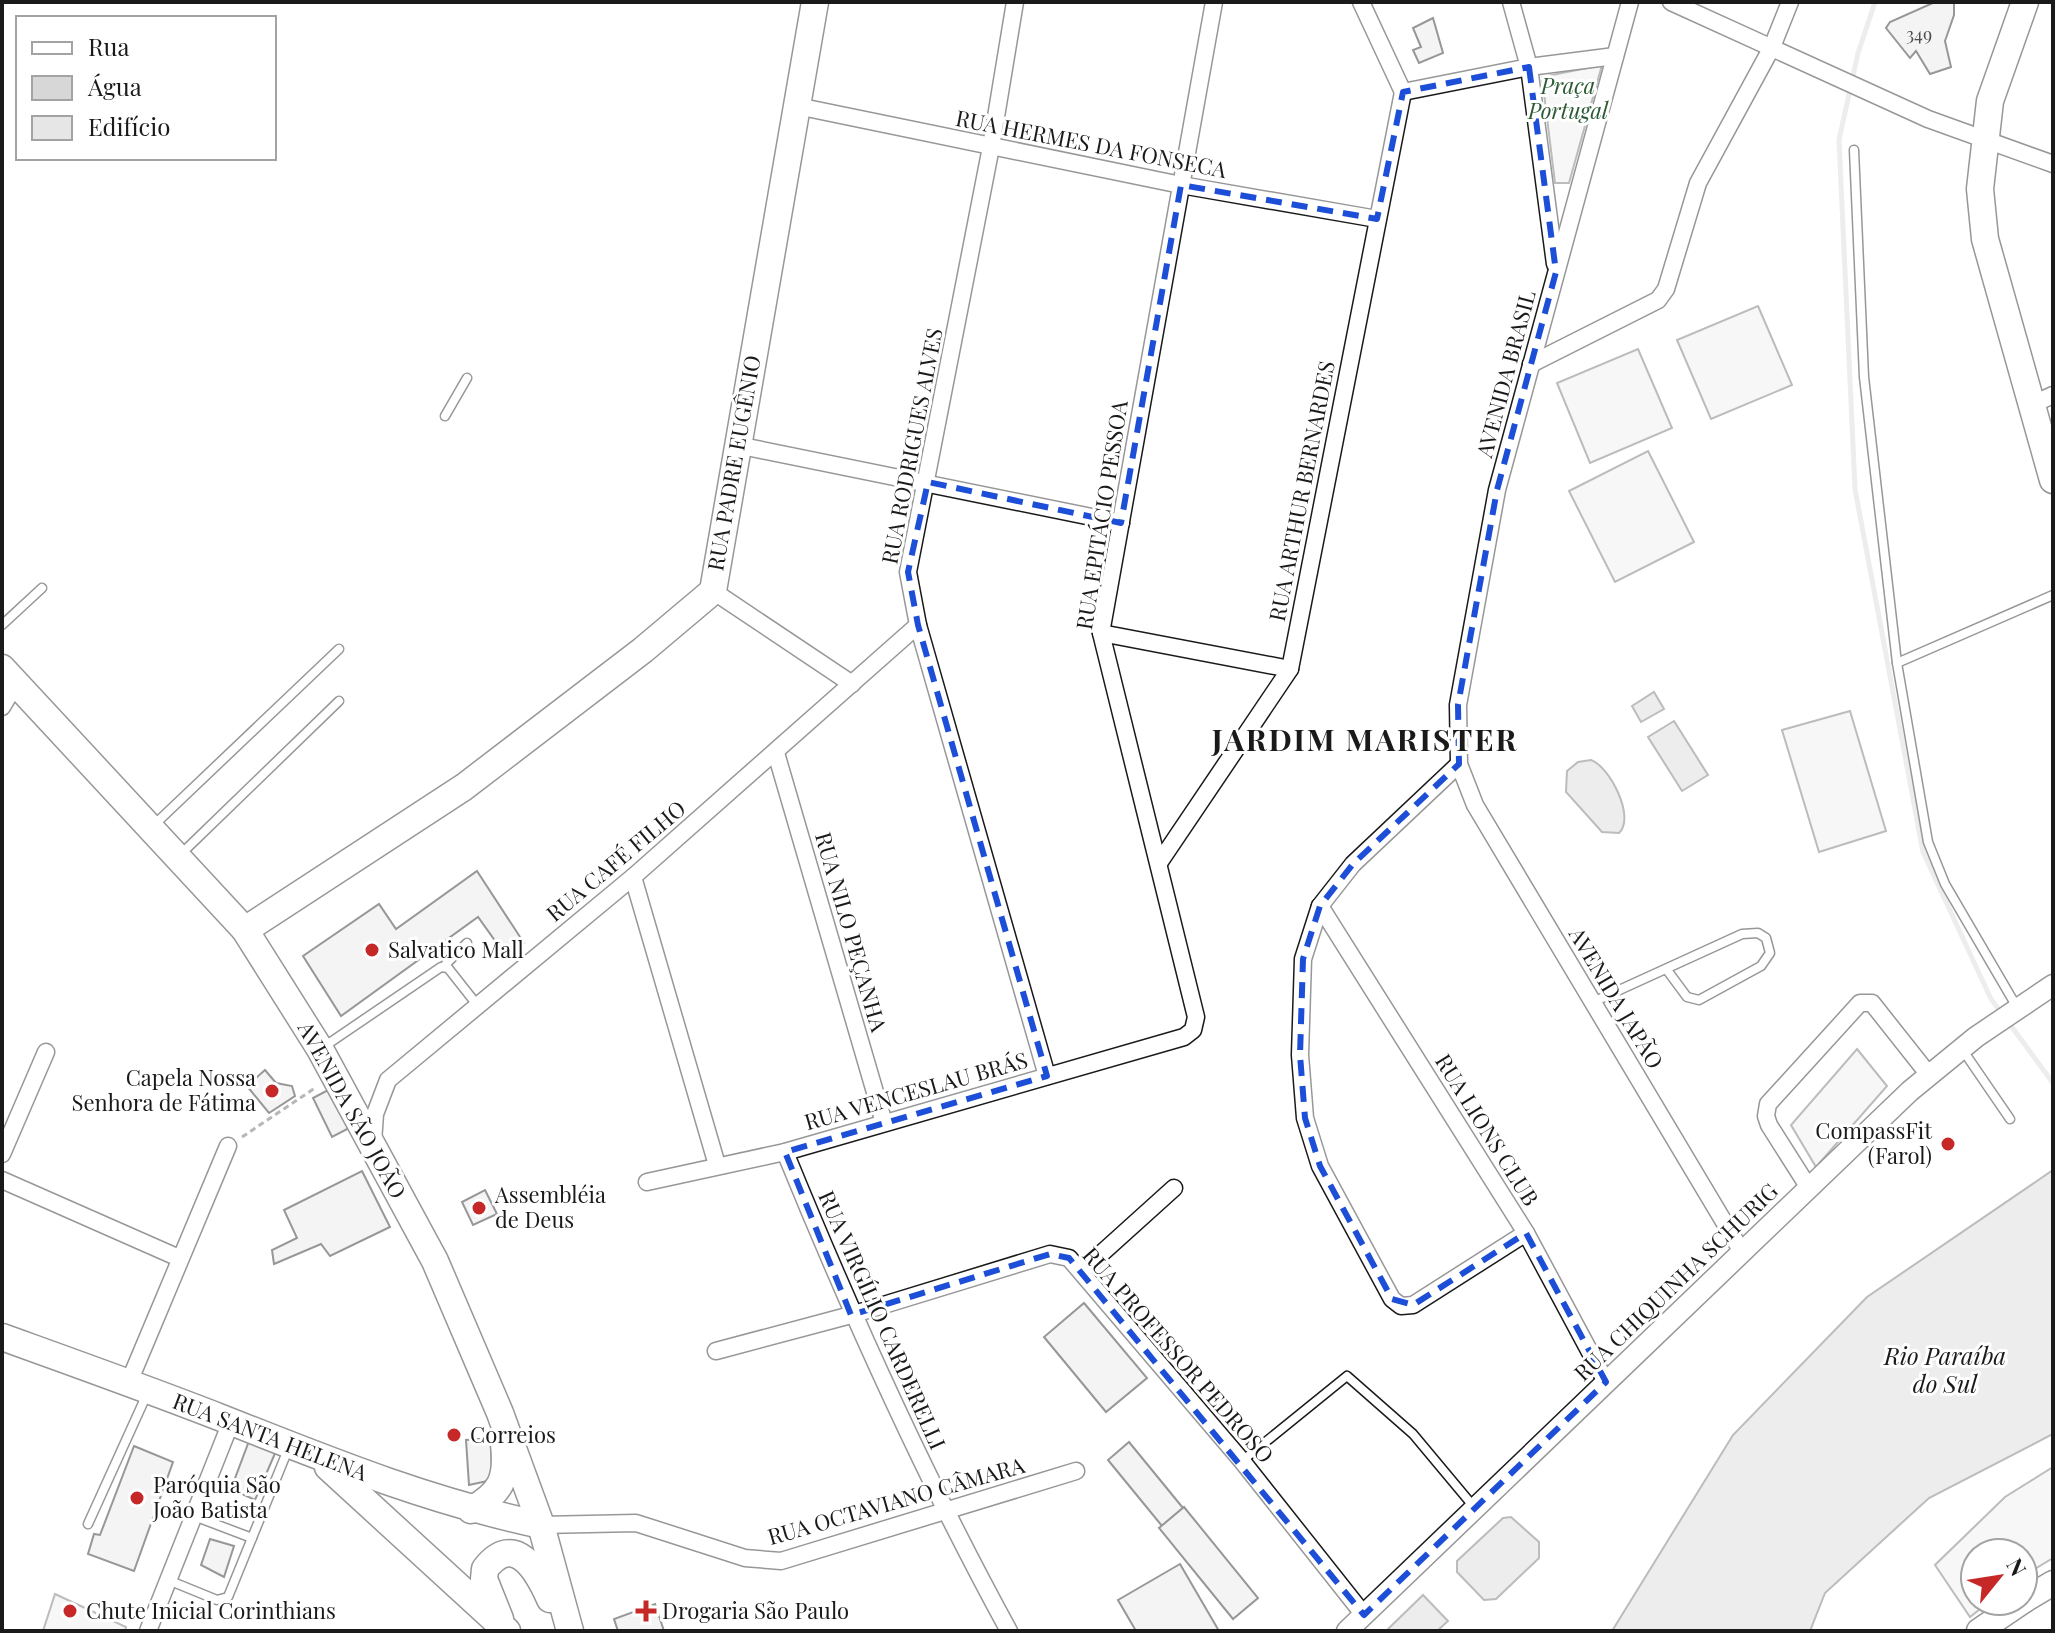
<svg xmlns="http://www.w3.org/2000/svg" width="2055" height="1633" viewBox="0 0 2055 1633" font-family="'Playfair Display',serif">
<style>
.built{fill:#ededed;stroke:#6a6a6a;stroke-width:2}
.water{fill:#d7d7d7;stroke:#6a6a6a;stroke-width:2}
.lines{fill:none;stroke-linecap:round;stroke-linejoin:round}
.stream{stroke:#d7d7d7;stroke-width:5}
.building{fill:#e6e6e6;stroke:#1a1a1a;stroke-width:2}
.service-casing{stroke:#1a1a1a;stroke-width:11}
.minor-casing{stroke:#1a1a1a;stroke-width:19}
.tertiary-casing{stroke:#1a1a1a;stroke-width:23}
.secondary-casing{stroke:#1a1a1a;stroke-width:27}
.primary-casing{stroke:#1a1a1a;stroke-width:29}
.path{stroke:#5f5f5f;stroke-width:3;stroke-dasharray:6 4;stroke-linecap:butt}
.service{stroke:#fff;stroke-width:8}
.minor{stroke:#fff;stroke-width:16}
.tertiary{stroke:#fff;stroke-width:20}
.secondary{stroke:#fff;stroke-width:24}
.primary{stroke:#fff;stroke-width:26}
.marked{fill:none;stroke:#1d4ed8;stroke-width:6;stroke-dasharray:16 10;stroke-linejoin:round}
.poi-dot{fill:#c62828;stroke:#fff;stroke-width:3}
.labels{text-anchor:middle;stroke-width:6;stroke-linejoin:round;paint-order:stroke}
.number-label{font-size:18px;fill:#4d4d4d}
.park-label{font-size:22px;font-style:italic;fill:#2b5a34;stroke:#fff}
.street-label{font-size:22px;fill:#1a1a1a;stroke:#fff}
.poi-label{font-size:22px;fill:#1a1a1a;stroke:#fff;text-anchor:start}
.water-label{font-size:24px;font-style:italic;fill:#1a1a1a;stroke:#fff}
.district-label{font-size:30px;font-weight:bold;letter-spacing:2px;fill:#1a1a1a;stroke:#fff}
</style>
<rect width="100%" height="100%" fill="#fff"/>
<!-- built -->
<g class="built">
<path d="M1602 65 1569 183H1555L1542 77Z"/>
<path d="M1758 306 1792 385 1711 419 1677 340Z"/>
<path d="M1638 349 1672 428 1590 463 1557 383Z"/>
<path d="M1648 451 1694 542 1615 582 1569 491Z"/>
<path d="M1850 711 1886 831 1819 852 1782 730Z"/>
<path d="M1857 1049 1887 1086 1816 1167 1791 1125Z"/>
<path d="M2053 1467V1558L2023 1576V1553H1975V1601H1990L1970 1617 1935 1565 2005 1497Z"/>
<path d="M55 1594 126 1627 125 1631H43Z"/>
</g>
<!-- water -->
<g class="water">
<path d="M1654 692 1664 709 1641 722 1632 706Z"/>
<path d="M1674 721 1708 775 1682 791 1648 737Z"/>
<path d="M1591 760C1609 766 1636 817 1619 833L1602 832 1566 792 1567 771 1578 762Z"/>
<path d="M2053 1170V1434L1929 1498 1825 1593 1810 1631H1612L1733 1435 1867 1297Z"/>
<path d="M1511 1517 1539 1542V1558L1496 1599 1484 1600 1457 1572V1561L1503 1518Z"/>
<path d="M1423 1595 1448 1621 1437 1631H1386Z"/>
</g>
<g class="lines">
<!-- stream -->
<g class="stream">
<path d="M1875 2 1858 53 1839 140 1855 489 1923 852 1991 999 2003 1015"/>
<path d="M2009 1023 2053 1083"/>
</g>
</g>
<!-- building -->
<g class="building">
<path d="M1935 2H1954V15L1945 41 1951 67 1930 74 1916 51 1910 58 1886 28 1890 22Z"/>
<path d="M1433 18 1443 53 1419 63 1413 50 1421 47 1413 28Z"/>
<path d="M477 871 524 943 506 956 478 917 341 1016 303 956 379 904 396 929Z"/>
<path d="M265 1070 276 1083 292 1086 295 1096 269 1113 247 1086Z"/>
<path d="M332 1088 355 1125 332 1137 313 1098Z"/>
<path d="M362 1171 390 1227 330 1256 321 1244 274 1264 272 1250 297 1238 284 1210Z"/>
<path d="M485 1190 497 1214 473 1225 462 1202Z"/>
<path d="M1084 1303 1147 1378 1106 1412 1044 1337Z"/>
<path d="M491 1438 492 1480 469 1485 466 1440Z"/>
<path d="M249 1441 276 1451 255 1500 231 1489Z"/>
<path d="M1129 1442 1183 1508 1162 1526 1108 1460Z"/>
<path d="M134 1446 173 1462 134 1571 88 1554 94 1534 100 1535Z"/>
<path d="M1184 1507 1258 1598 1233 1619 1159 1528Z"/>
<path d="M210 1539 234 1546 224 1577 201 1565Z"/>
<path d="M1180 1564 1219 1631H1136L1118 1600Z"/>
<path d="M655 1604 664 1631H618L614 1619Z"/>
</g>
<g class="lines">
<!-- service casing -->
<g class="service-casing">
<g id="service">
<path d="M1854 150 1864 377 1897 663 1928 842 1945 884 2018 1009"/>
<path d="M445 416 467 378"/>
<path d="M2 625 42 588"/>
<path d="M1897 663 2053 595"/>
<path d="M154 825 339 649"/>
<path d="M181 854 339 701"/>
<path d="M444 966 467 943"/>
<path d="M1593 1002 1742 934 1758 933 1766 938 1770 953 1761 966 1699 1000 1687 997 1667 970"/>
<path d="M322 1048 441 967 448 968 478 1006"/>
<path d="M1962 1049 2010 1119"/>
<path d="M1242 1461 1347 1376 1413 1434 1474 1507"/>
<path d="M194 1516 252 1538"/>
<path d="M88 1524 147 1394"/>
<path d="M168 1580 217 1600 228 1597 289 1447"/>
</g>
</g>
<!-- minor casing -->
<g class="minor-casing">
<g id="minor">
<path d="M1015 2 991 147 908 572 918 625 1047 1076"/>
<path d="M1361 2 1403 92"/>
<path d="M1511 2 1529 67 1555 264"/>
<path d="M1630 2 1497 490 1458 705 1459 764 1475 805 1742 1252"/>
<path d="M1671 2 1928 119 2053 164"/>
<path d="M1403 92 1529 67 1615 56"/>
<path d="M797 106 1181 185 1377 219"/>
<path d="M1531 364 1658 300 1666 289 1698 183 1772 47 1790 2"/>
<path d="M2031 405 2053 395"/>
<path d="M737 445 1121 523"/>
<path d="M713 591 852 684"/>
<path d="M1101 633 1290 669"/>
<path d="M2 707 16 683"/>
<path d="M776 753 884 1123"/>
<path d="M1459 764 1353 864 1320 906 1303 959 1300 1055 1305 1118 1320 1166 1392 1299 1401 1306 1413 1305 1526 1233"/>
<path d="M1159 863 1290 669 1403 92"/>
<path d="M633 877 717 1165"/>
<path d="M1320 906 1526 1233 1606 1382"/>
<path d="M373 1142 375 1114 388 1080 633 877 918 625"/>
<path d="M785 1152C852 1316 924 1476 1009 1631"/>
<path d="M2 1154 46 1052"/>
<path d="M2 1180 179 1258"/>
<path d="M647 1182 785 1152 1184 1037 1193 1030 1196 1017 1101 633 1214 2"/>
<path d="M1809 1188 1769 1125 1766 1116 1768 1104 1860 1003H1872L1929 1075"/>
<path d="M1082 1271 1174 1188"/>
<path d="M716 1351 851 1315 1050 1254 1069 1258 1242 1461 1364 1615"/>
<path d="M129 1382 228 1146"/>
<path d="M541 1525 636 1523 745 1558 781 1561 1076 1471"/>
<path d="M148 1631 231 1422"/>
</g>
</g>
<!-- tertiary casing -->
<g class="tertiary-casing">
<path id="tertiary" d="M1347 1631 1910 1091 1976 1037 2053 985"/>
</g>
<!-- secondary casing -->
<g class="secondary-casing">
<g id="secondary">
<path d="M2023 1601 2053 1583"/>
<path d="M1979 1631 2023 1601"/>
</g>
</g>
<!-- primary casing -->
<g class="primary-casing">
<g id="primary">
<path d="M2025 2 1990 101 1980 189 1985 239 2053 480"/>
<path d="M2 668 245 930 320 1049 435 1261 500 1413 541 1525 570 1631"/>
<path d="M245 930 464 787 643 650 713 591 815 2"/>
<path d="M2 1337C74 1363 147 1389 219 1417 328 1460 425 1500 541 1525"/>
<path d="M328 1467 507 1631"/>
<path d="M471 1510C501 1493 508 1479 504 1444"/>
<path d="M500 1619 484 1579 485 1569C515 1530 538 1572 550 1599"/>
</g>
</g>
<!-- path -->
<path class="path" d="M242 1137 315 1088"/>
<!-- service -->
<use href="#service" class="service"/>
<!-- minor -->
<use href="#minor" class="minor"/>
<!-- tertiary -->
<use href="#tertiary" class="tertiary"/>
<!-- secondary -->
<use href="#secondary" class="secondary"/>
<!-- primary -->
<use href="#primary" class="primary"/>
</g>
<!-- marked area -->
<path d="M0 0H2055V1633H0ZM1529 67 1556 272 1497 490 1458 705 1459 764 1353 864 1320 906 1303 959 1300 1055 1305 1118 1320 1166 1392 1299 1413 1305 1526 1233 1606 1382 1364 1615 1069 1258 1050 1254 851 1315 785 1152 1047 1076 918 625 908 572 928 482 1121 523 1181 185 1377 219 1403 92Z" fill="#fff" fill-opacity=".55" fill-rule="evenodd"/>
<path class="marked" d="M1529 67 1556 272 1497 490 1458 705 1459 764 1353 864 1320 906 1303 959 1300 1055 1305 1118 1320 1166 1392 1299 1413 1305 1526 1233 1606 1382 1364 1615 1069 1258 1050 1254 851 1315 785 1152 1047 1076 918 625 908 572 928 482 1121 523 1181 185 1377 219 1403 92Z"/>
<!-- markers -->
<g class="poi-dot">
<circle cx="372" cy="950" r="8"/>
<circle cx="272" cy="1091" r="8"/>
<circle cx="1948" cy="1144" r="8"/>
<circle cx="479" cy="1208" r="8"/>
<circle cx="454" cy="1435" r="8"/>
<circle cx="137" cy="1498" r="8"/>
<circle cx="70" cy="1611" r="8"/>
<path d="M642 1599h8v8h8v8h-8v8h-8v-8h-8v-8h8z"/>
</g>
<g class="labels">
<!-- number labels -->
<g class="number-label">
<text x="1919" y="41">349</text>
</g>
<!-- park labels -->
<g class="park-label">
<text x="1568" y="94">Praça<tspan x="1568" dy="25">Portugal</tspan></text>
</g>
<!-- street labels -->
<g class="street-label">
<text transform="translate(1091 144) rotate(11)" y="8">RUA HERMES DA FONSECA</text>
<text transform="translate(1506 374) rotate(-75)" y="8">AVENIDA BRASIL</text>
<text transform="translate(912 446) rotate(-79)" y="8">RUA RODRIGUES ALVES</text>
<text transform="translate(734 463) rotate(-80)" y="8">RUA PADRE EUGÊNIO</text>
<text transform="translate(1302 491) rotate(-79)" y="8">RUA ARTHUR BERNARDES</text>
<text transform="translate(1102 515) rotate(-81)" y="8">RUA EPITÁCIO PESSOA</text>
<text transform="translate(616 861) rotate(-40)" y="8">RUA CAFÉ FILHO</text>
<text transform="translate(851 932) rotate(74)" y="8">RUA NILO PEÇANHA</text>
<text transform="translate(1616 998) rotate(59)" y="8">AVENIDA JAPÃO</text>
<text transform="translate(916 1091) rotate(-16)" y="8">RUA VENCESLAU BRÁS</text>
<text transform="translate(352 1110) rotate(61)" y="8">AVENIDA SÃO JOÃO</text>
<text transform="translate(1487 1130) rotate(58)" y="8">RUA LIONS CLUB</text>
<text transform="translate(1676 1282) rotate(-44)" y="8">RUA CHIQUINHA SCHURIG</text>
<text transform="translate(882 1320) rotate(66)" y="8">RUA VIRGÍLIO CARDERELLI</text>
<text transform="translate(1178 1355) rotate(49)" y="8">RUA PROFESSOR PEDROSO</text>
<text transform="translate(270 1437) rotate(21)" y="8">RUA SANTA HELENA</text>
<text transform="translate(896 1501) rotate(-16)" y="8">RUA OCTAVIANO CÂMARA</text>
</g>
<!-- poi labels -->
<g class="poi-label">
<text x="388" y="958">Salvatico Mall</text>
<text x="256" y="1086" text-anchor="end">Capela Nossa<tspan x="256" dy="25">Senhora de Fátima</tspan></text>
<text x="1932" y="1139" text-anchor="end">CompassFit<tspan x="1932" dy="25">(Farol)</tspan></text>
<text x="495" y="1203">Assembléia<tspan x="495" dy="25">de Deus</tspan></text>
<text x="470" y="1443">Correios</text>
<text x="153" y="1493">Paróquia São<tspan x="153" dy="25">João Batista</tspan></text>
<text x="86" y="1619">Chute Inicial Corinthians</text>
<text x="662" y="1619">Drogaria São Paulo</text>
</g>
<!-- water labels -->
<g class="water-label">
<text x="1945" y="1365">Rio Paraíba<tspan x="1945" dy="28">do Sul</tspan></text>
</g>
<!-- district labels -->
<g class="district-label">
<text x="1365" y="751">JARDIM MARISTER</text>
</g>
</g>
<!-- border -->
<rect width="2055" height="1633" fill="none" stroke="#1a1a1a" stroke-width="8"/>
<!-- legend -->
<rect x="16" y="16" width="260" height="144" fill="#ffffff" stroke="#a3a3a3" stroke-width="2"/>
<rect x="32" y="42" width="40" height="12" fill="#ffffff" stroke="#a3a3a3" stroke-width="2"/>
<text x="88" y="56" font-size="24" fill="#1a1a1a">Rua</text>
<rect x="32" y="76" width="40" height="24" fill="#d7d7d7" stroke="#a3a3a3" stroke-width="2"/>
<text x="88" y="96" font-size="24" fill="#1a1a1a">Água</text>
<rect x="32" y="116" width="40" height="24" fill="#e6e6e6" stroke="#a3a3a3" stroke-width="2"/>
<text x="88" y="136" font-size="24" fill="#1a1a1a">Edifício</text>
<!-- north arrow -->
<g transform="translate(1999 1577) rotate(60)"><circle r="38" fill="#ffffff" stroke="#a3a3a3" stroke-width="2"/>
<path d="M0-6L14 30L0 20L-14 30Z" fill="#c62828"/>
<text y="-12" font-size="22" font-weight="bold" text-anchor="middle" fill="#1a1a1a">N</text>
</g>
</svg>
